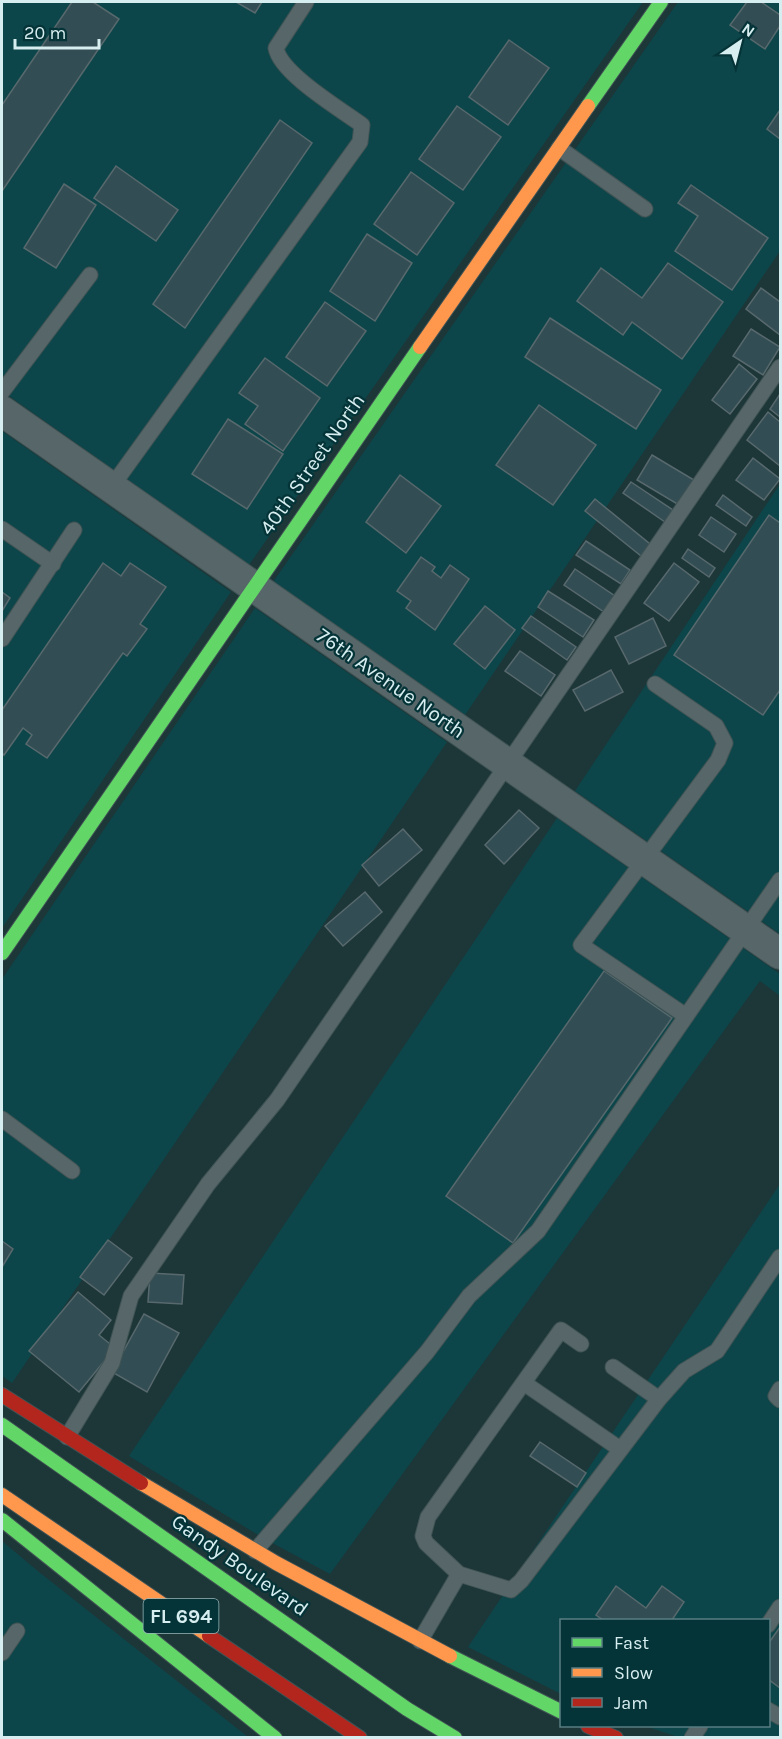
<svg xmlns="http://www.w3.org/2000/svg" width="782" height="1739" viewBox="0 0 782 1739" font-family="Karla,sans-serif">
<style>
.built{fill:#0d464a}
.building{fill:#334d54;stroke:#57696d;stroke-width:1.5}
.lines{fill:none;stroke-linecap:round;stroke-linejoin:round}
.lane-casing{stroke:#405354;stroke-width:17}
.street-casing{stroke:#405354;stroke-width:32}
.fast-casing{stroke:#405354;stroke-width:16}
.slow-casing{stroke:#405354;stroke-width:16}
.jam-casing{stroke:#405354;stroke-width:16}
.lane{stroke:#576769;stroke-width:15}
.street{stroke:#576769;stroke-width:30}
.fast{stroke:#63d668;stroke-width:14}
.slow{stroke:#ff974d;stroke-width:14}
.jam{stroke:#b3261e;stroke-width:14}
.labels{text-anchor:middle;stroke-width:4.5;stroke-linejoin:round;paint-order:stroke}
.shield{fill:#043438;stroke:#98b6b9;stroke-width:1.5}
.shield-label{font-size:20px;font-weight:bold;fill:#d7eef0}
.street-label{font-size:21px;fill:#d7eef0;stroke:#043438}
</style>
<rect width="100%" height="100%" fill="#1d3638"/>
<!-- built -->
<g class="built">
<path d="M2 2H643L249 565 2 391Z"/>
<path d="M678 2H780V251L465 715 273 582Z"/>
<path d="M2 431 231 592 2 928Z"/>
<path d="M780 484V934L575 791Z"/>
<path d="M255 608 447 742 12 1383 2 1376V979Z"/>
<path d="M557 818 780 974V996L760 981 330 1574 263 1538 129 1456Z"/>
<path d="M780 1184V1737H678L645 1726H768V1620H562L561 1694 468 1647Z"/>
<path d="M2 1541 39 1572 248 1737H2Z"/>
</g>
<!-- building -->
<g class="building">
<path d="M72 2H93L119 19 2 191V105Z"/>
<path d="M236 2H262L255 13Z"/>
<path d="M747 2H761L780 15V26L765 49 730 25Z"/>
<path d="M509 40 549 68 508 125 469 97Z"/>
<path d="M457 106 501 137 463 190 419 159Z"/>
<path d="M780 110V139L767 129Z"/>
<path d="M280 120 312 143 185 328 153 304Z"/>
<path d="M116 166 178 210 156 241 94 198Z"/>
<path d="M411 172 454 203 417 255 374 224Z"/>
<path d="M64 184 96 205 56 268 24 248Z"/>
<path d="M691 185 768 238 732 290 675 251 698 216 678 203Z"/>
<path d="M367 234 412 263 375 321 330 291Z"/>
<path d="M668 263 723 302 682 359 632 322 623 335 577 301 601 268 642 298Z"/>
<path d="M761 288 780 302V335L746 309Z"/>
<path d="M325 302 366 331 327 386 286 357Z"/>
<path d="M550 318 661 390 636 429 525 357Z"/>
<path d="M751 329 780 347 763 375 733 356Z"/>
<path d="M265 358 320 398 283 451 245 424 258 406 239 393Z"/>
<path d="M739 364 757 379 730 414 712 400Z"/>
<path d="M780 394V417L770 409Z"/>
<path d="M539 405 596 445 553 505 496 465Z"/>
<path d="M768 412 780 422V466L747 440Z"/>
<path d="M228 419 283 454 247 509 192 474Z"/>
<path d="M652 455 699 483 684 508 637 480Z"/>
<path d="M753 458 780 479 764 500 736 480Z"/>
<path d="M400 475 441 506 406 553 366 522Z"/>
<path d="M631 482 673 510 665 522 623 493Z"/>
<path d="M723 495 752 517 746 526 716 505Z"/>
<path d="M595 499 650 544 641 556 585 511Z"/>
<path d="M769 515 780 523V690L763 715 674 655Z"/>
<path d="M711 517 736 534 724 552 699 535Z"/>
<path d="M586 541 630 570 621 584 576 555Z"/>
<path d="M688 549 715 568 709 577 682 558Z"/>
<path d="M421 557 435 567 432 571 441 578 450 565 469 579 435 630 406 608 411 601 397 591Z"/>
<path d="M103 563 121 576 130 563 166 587 140 624 147 629 127 656 123 653 47 758 26 744 32 735 23 728 4 755 2 753V710Z"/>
<path d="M674 563 699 582 669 621 644 603Z"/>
<path d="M575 569 618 598 607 614 564 585Z"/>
<path d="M548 591 594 620 583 637 538 607Z"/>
<path d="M2 592 10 598 2 611Z"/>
<path d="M485 606 515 630 485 669 454 644Z"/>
<path d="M531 616 576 647 567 660 522 628Z"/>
<path d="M653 618 666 646 629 664 615 637Z"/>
<path d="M520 651 555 675 541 696 505 671Z"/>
<path d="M611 670 623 692 585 711 573 690Z"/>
<path d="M519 810 539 828 504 864 485 845Z"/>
<path d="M403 829 422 850 379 886 362 865Z"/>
<path d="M365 892 382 912 343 946 325 926Z"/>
<path d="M604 971 672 1018 513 1243 446 1196Z"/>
<path d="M108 1240 132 1258 104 1295 80 1277Z"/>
<path d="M2 1241 13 1249 2 1267Z"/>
<path d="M150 1273 184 1275 182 1304 148 1302Z"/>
<path d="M78 1292 111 1320 99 1335 115 1348 79 1392 29 1351Z"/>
<path d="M144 1314 179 1333 147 1392 112 1372Z"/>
<path d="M540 1442 586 1473 577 1487 530 1456Z"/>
<path d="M616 1586 646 1608 662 1586 684 1602 672 1620H603L596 1615Z"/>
<path d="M780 1627V1688L768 1679V1644Z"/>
</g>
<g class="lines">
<!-- lane casing -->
<g class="lane-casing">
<g id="lane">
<path d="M559 148 645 209"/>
<path d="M2 392 90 275"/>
<path d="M110 489 360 142 362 125C340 109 280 73 276 48L306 2"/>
<path d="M2 529 53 564"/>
<path d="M2 639 74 530"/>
<path d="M655 684 716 726 725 743 718 760 581 945 686 1016"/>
<path d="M2 1119 72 1171"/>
<path d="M581 1344 561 1330 428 1517 423 1536 426 1543 459 1574 511 1590 521 1581 659 1399 684 1371 717 1351 780 1257"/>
<path d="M613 1367 659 1399"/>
<path d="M524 1383 620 1449"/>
<path d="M780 1389 776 1396 780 1400"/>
<path d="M67 1437 112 1363 131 1296 208 1184 277 1100 780 367"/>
<path d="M255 1551 427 1352 469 1296 538 1231 780 880"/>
<path d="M768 1625 780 1607"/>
<path d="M420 1641 459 1574"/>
<path d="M2 1653 17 1631"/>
<path d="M768 1710 780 1717"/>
<path d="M692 1738 700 1726"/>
</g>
</g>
<!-- street casing -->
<g class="street-casing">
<path id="street" d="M2 411 780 954"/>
</g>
<!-- fast casing -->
<g class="fast-casing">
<g id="fast">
<path d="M588 106 661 2"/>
<path d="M2 953 420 347"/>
<path d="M2 1425 407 1709 455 1738"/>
<path d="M2 1520 275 1738"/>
<path d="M450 1656 562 1712"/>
</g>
</g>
<!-- slow casing -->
<g class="slow-casing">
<g id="slow">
<path d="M420 347 588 106"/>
<path d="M141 1483 276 1563 450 1656"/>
<path d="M2 1495 209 1636"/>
</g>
</g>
<!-- jam casing -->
<g class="jam-casing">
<g id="jam">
<path d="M2 1395 141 1483"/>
<path d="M209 1636 360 1738"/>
<path d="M588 1726 616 1738"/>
</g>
</g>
<!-- lane -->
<use href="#lane" class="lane"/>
<!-- street -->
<use href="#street" class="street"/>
<!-- fast -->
<use href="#fast" class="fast"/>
<!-- slow -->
<use href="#slow" class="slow"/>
<!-- jam -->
<use href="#jam" class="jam"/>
</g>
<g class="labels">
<!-- shield labels -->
<rect class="shield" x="143.5" y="1599" width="75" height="34" rx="4.5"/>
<g class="shield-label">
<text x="181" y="1623">FL 694</text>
</g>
<!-- street labels -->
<g class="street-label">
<text transform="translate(312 464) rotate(-55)" y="7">40th Street North</text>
<text transform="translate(391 683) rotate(35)" y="7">76th Avenue North</text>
<text transform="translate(240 1565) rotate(35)" y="7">Gandy Boulevard</text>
</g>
</g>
<!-- border -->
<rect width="782" height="1739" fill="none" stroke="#d7eef0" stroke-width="6"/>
<!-- legend -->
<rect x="560" y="1619" width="210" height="108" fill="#043438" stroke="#587e82" stroke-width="1.5"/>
<rect x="572" y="1638" width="30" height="9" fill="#63d668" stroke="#587e82" stroke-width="1.5"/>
<text x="614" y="1649" font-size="18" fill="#d7eef0">Fast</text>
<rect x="572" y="1668" width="30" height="9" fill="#ff974d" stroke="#587e82" stroke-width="1.5"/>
<text x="614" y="1679" font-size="18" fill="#d7eef0">Slow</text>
<rect x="572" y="1698" width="30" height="9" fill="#b3261e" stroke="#587e82" stroke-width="1.5"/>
<text x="614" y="1709" font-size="18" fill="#d7eef0">Jam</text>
<!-- north arrow -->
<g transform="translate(740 42) rotate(35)" stroke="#043438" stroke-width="4.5" paint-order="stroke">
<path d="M0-4.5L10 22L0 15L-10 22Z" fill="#d7eef0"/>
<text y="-9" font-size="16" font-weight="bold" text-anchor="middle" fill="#d7eef0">N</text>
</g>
<!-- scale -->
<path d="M15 39v9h84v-9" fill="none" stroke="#d7eef0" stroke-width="3"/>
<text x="24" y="39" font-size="18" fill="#d7eef0" stroke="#043438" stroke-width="4.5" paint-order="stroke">20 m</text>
</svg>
